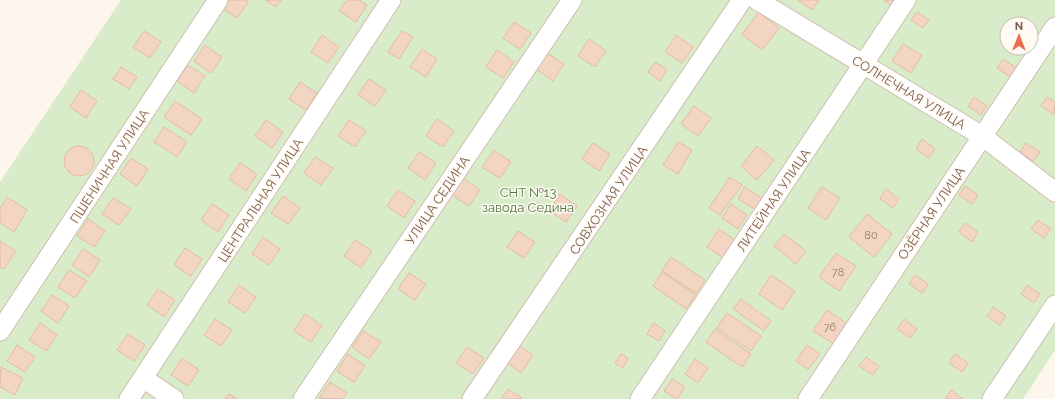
<svg xmlns="http://www.w3.org/2000/svg" width="1055" height="399" viewBox="0 0 1055 399" font-family="Raleway,sans-serif">
<style>
.garden{fill:#d8ecc9;fill-rule:evenodd}
.building{fill:#f3d5c3;stroke:#e6bba3}
.lines{fill:none;stroke-linecap:round;stroke-linejoin:round}
.minor-casing{stroke:#d1beb0;stroke-width:21}
.minor{stroke:#fff;stroke-width:19}
.labels{text-anchor:middle;stroke-width:3;stroke-linejoin:round;paint-order:stroke}
.number-label{font-size:11px;fill:#987a6a}
.street-label{font-size:13px;fill:#7a5c4d;stroke:#fffaf3}
.park-label{font-size:13px;fill:#537a41;stroke:#fffaf3}
</style>
<rect width="100%" height="100%" fill="#fdf6ec"/>
<!-- garden -->
<path class="garden" d="M121 0H1055V350L1023 399H0V182ZM1007 24H1031V48H1007Z"/>
<!-- building -->
<g class="building">
<path d="M225 0H246L248 2 237 18 220 7Z"/>
<path d="M265 0H281L276 7Z"/>
<path d="M347 0H359L367 5 356 22 339 11Z"/>
<path d="M798 0H819L812 10Z"/>
<path d="M884 0H897L892 6Z"/>
<path d="M759 12 779 28 762 50 742 34Z"/>
<path d="M917 12 929 20 923 28 911 20Z"/>
<path d="M514 22 531 33 520 49 503 38Z"/>
<path d="M144 31 161 42 150 58 133 47Z"/>
<path d="M402 31 413 37 399 59 388 52Z"/>
<path d="M322 35 339 47 328 63 311 52Z"/>
<path d="M676 35 693 47 682 63 665 52Z"/>
<path d="M589 39 606 51 595 67 578 56Z"/>
<path d="M903 44 922 55 911 73 892 61Z"/>
<path d="M205 45 222 57 211 73 194 61Z"/>
<path d="M422 49 437 59 426 77 410 67Z"/>
<path d="M497 50 514 62 503 78 486 67Z"/>
<path d="M547 53 564 64 553 81 536 69Z"/>
<path d="M1003 59 1016 68 1010 77 997 68Z"/>
<path d="M655 62 667 70 660 81 648 72Z"/>
<path d="M188 65 205 76 194 93 177 81Z"/>
<path d="M121 67 137 77 129 89 113 79Z"/>
<path d="M369 79 386 90 375 106 358 95Z"/>
<path d="M300 82 317 93 306 110 289 99Z"/>
<path d="M81 90 97 101 86 118 70 107Z"/>
<path d="M974 97 987 106 981 115 968 106Z"/>
<path d="M1047 97 1055 102 1054 115 1041 106Z"/>
<path d="M175 101 202 119 191 135 164 117Z"/>
<path d="M694 106 711 118 698 136 681 124Z"/>
<path d="M437 119 454 131 443 147 426 136Z"/>
<path d="M266 120 283 132 272 148 255 136Z"/>
<path d="M349 120 366 131 355 147 338 136Z"/>
<path d="M164 127 187 142 177 157 154 142Z"/>
<path d="M922 139 935 149 929 158 916 149Z"/>
<path d="M678 142 692 150 678 174 663 165Z"/>
<path d="M593 143 610 154 599 171 582 159Z"/>
<path d="M1026 143 1040 152 1033 161 1020 152Z"/>
<path d="M757 146 774 160 757 180 741 166Z"/>
<circle cx="79" cy="161" r="15"/>
<path d="M494 150 511 162 500 178 482 167Z"/>
<path d="M419 152 436 163 425 180 408 168Z"/>
<path d="M315 157 333 168 321 185 304 173Z"/>
<path d="M131 158 148 169 137 186 120 174Z"/>
<path d="M240 163 257 174 246 191 229 179Z"/>
<path d="M730 177 742 185 720 215 709 208Z"/>
<path d="M463 178 480 190 469 206 452 195Z"/>
<path d="M965 186 978 195 972 204 959 195Z"/>
<path d="M744 187 762 198 755 209 738 199Z"/>
<path d="M822 187 840 198 826 220 808 208Z"/>
<path d="M886 189 899 199 893 208 880 199Z"/>
<path d="M398 190 415 201 404 218 387 206Z"/>
<path d="M560 194 577 206 566 222 549 211Z"/>
<path d="M283 196 300 208 288 224 271 213Z"/>
<path d="M7 197 27 210 14 232 0 223V209Z"/>
<path d="M113 198 131 209 119 225 102 214Z"/>
<path d="M212 204 229 215 218 232 201 220Z"/>
<path d="M731 204 747 215 738 229 722 218Z"/>
<path d="M867 214 892 234 874 257 849 237Z"/>
<path d="M88 219 105 231 94 247 77 236Z"/>
<path d="M1038 220 1051 229 1044 238 1031 229Z"/>
<path d="M965 223 978 232 972 242 959 232Z"/>
<path d="M719 229 739 243 728 261 707 247Z"/>
<path d="M518 231 535 242 524 258 507 247Z"/>
<path d="M784 234 806 251 796 264 774 246Z"/>
<path d="M263 237 280 249 269 265 252 254Z"/>
<path d="M355 240 372 251 361 268 344 256Z"/>
<path d="M0 241 16 251 4 269 0 267Z"/>
<path d="M185 248 202 259 191 276 174 265Z"/>
<path d="M83 249 100 260 89 277 72 265Z"/>
<path d="M836 253 856 266 839 291 819 277Z"/>
<path d="M671 257 705 280 696 293 662 271Z"/>
<path d="M69 270 87 281 75 298 58 287Z"/>
<path d="M662 272 696 295 686 309 653 286Z"/>
<path d="M409 273 426 284 415 300 398 289Z"/>
<path d="M771 275 795 291 782 310 759 294Z"/>
<path d="M915 275 928 284 922 293 909 284Z"/>
<path d="M239 285 256 297 245 313 228 302Z"/>
<path d="M1027 285 1040 294 1034 303 1021 294Z"/>
<path d="M158 289 175 300 164 317 147 305Z"/>
<path d="M52 295 69 306 58 323 41 311Z"/>
<path d="M741 299 771 321 764 331 733 309Z"/>
<path d="M993 307 1006 316 1000 325 987 316Z"/>
<path d="M827 310 846 323 833 343 813 331Z"/>
<path d="M727 313 761 336 751 351 717 328Z"/>
<path d="M305 314 322 326 311 342 294 331Z"/>
<path d="M215 319 232 330 221 346 204 335Z"/>
<path d="M904 319 917 329 910 338 897 329Z"/>
<path d="M40 323 57 335 46 351 29 340Z"/>
<path d="M654 323 665 331 659 341 647 334Z"/>
<path d="M715 329 751 354 742 367 706 342Z"/>
<path d="M363 331 381 342 369 359 352 347Z"/>
<path d="M128 334 145 345 134 361 117 350Z"/>
<path d="M17 345 35 357 25 372 7 361Z"/>
<path d="M518 345 533 355 521 373 507 363Z"/>
<path d="M807 345 820 354 808 369 796 361Z"/>
<path d="M467 347 484 358 473 374 456 363Z"/>
<path d="M348 354 365 366 354 382 337 371Z"/>
<path d="M621 354 628 358 623 368 615 363Z"/>
<path d="M955 354 968 363 962 372 949 363Z"/>
<path d="M866 357 879 366 873 375 859 366Z"/>
<path d="M182 358 199 370 188 386 171 375Z"/>
<path d="M695 359 708 368 698 383 685 374Z"/>
<path d="M1 367 23 378 15 395 0 387Z"/>
<path d="M672 379 685 387 677 399 664 391Z"/>
<path d="M330 382 347 393 343 399 319 398Z"/>
<path d="M508 389 521 397 520 399H501Z"/>
<path d="M951 390 963 399H945Z"/>
<path d="M229 394 237 399H225Z"/>
</g>
<g class="lines">
<!-- minor casing -->
<g class="minor-casing">
<g id="minor">
<path d="M757 0 982 136 1055 192"/>
<path d="M0 331 218 0"/>
<path d="M143 378 174 399"/>
<path d="M129 399 391 0"/>
<path d="M303 399 572 0"/>
<path d="M472 399 742 0"/>
<path d="M640 399 906 0"/>
<path d="M808 399 1055 27"/>
<path d="M992 399 1055 305"/>
</g>
</g>
<!-- minor -->
<use href="#minor" class="minor"/>
</g>
<g class="labels">
<!-- number labels -->
<g class="number-label">
<text x="871" y="239">80</text>
<text x="838" y="276">78</text>
<text x="830" y="331">76</text>
</g>
<!-- street labels -->
<g class="street-label">
<text transform="translate(909 92) rotate(31)" y="5">СОЛНЕЧНАЯ УЛИЦА</text>
<text transform="translate(109 166) rotate(-57)" y="5">ПШЕНИЧНАЯ УЛИЦА</text>
<text transform="translate(260 200) rotate(-57)" y="5">ЦЕНТРАЛЬНАЯ УЛИЦА</text>
<text transform="translate(437 200) rotate(-56)" y="5">УЛИЦА СЕДИНА</text>
<text transform="translate(608 200) rotate(-56)" y="5">СОВХОЗНАЯ УЛИЦА</text>
<text transform="translate(773 200) rotate(-56)" y="5">ЛИТЕЙНАЯ УЛИЦА</text>
<text transform="translate(931 213) rotate(-56)" y="5">ОЗЁРНАЯ УЛИЦА</text>
</g>
<!-- park labels -->
<g class="park-label">
<text x="528" y="197">СНТ №13<tspan x="528" dy="15">завода Седина</tspan></text>
</g>
</g>
<!-- north arrow -->
<g transform="translate(1019 36)"><circle r="19" fill="#fffaf3" stroke="#cabbb1"/>
<path d="M0-3L7 15L0 10L-7 15Z" fill="#e76f51"/>
<text y="-6" font-size="11" font-weight="bold" text-anchor="middle" fill="#7a5c4d">N</text>
</g>
</svg>
